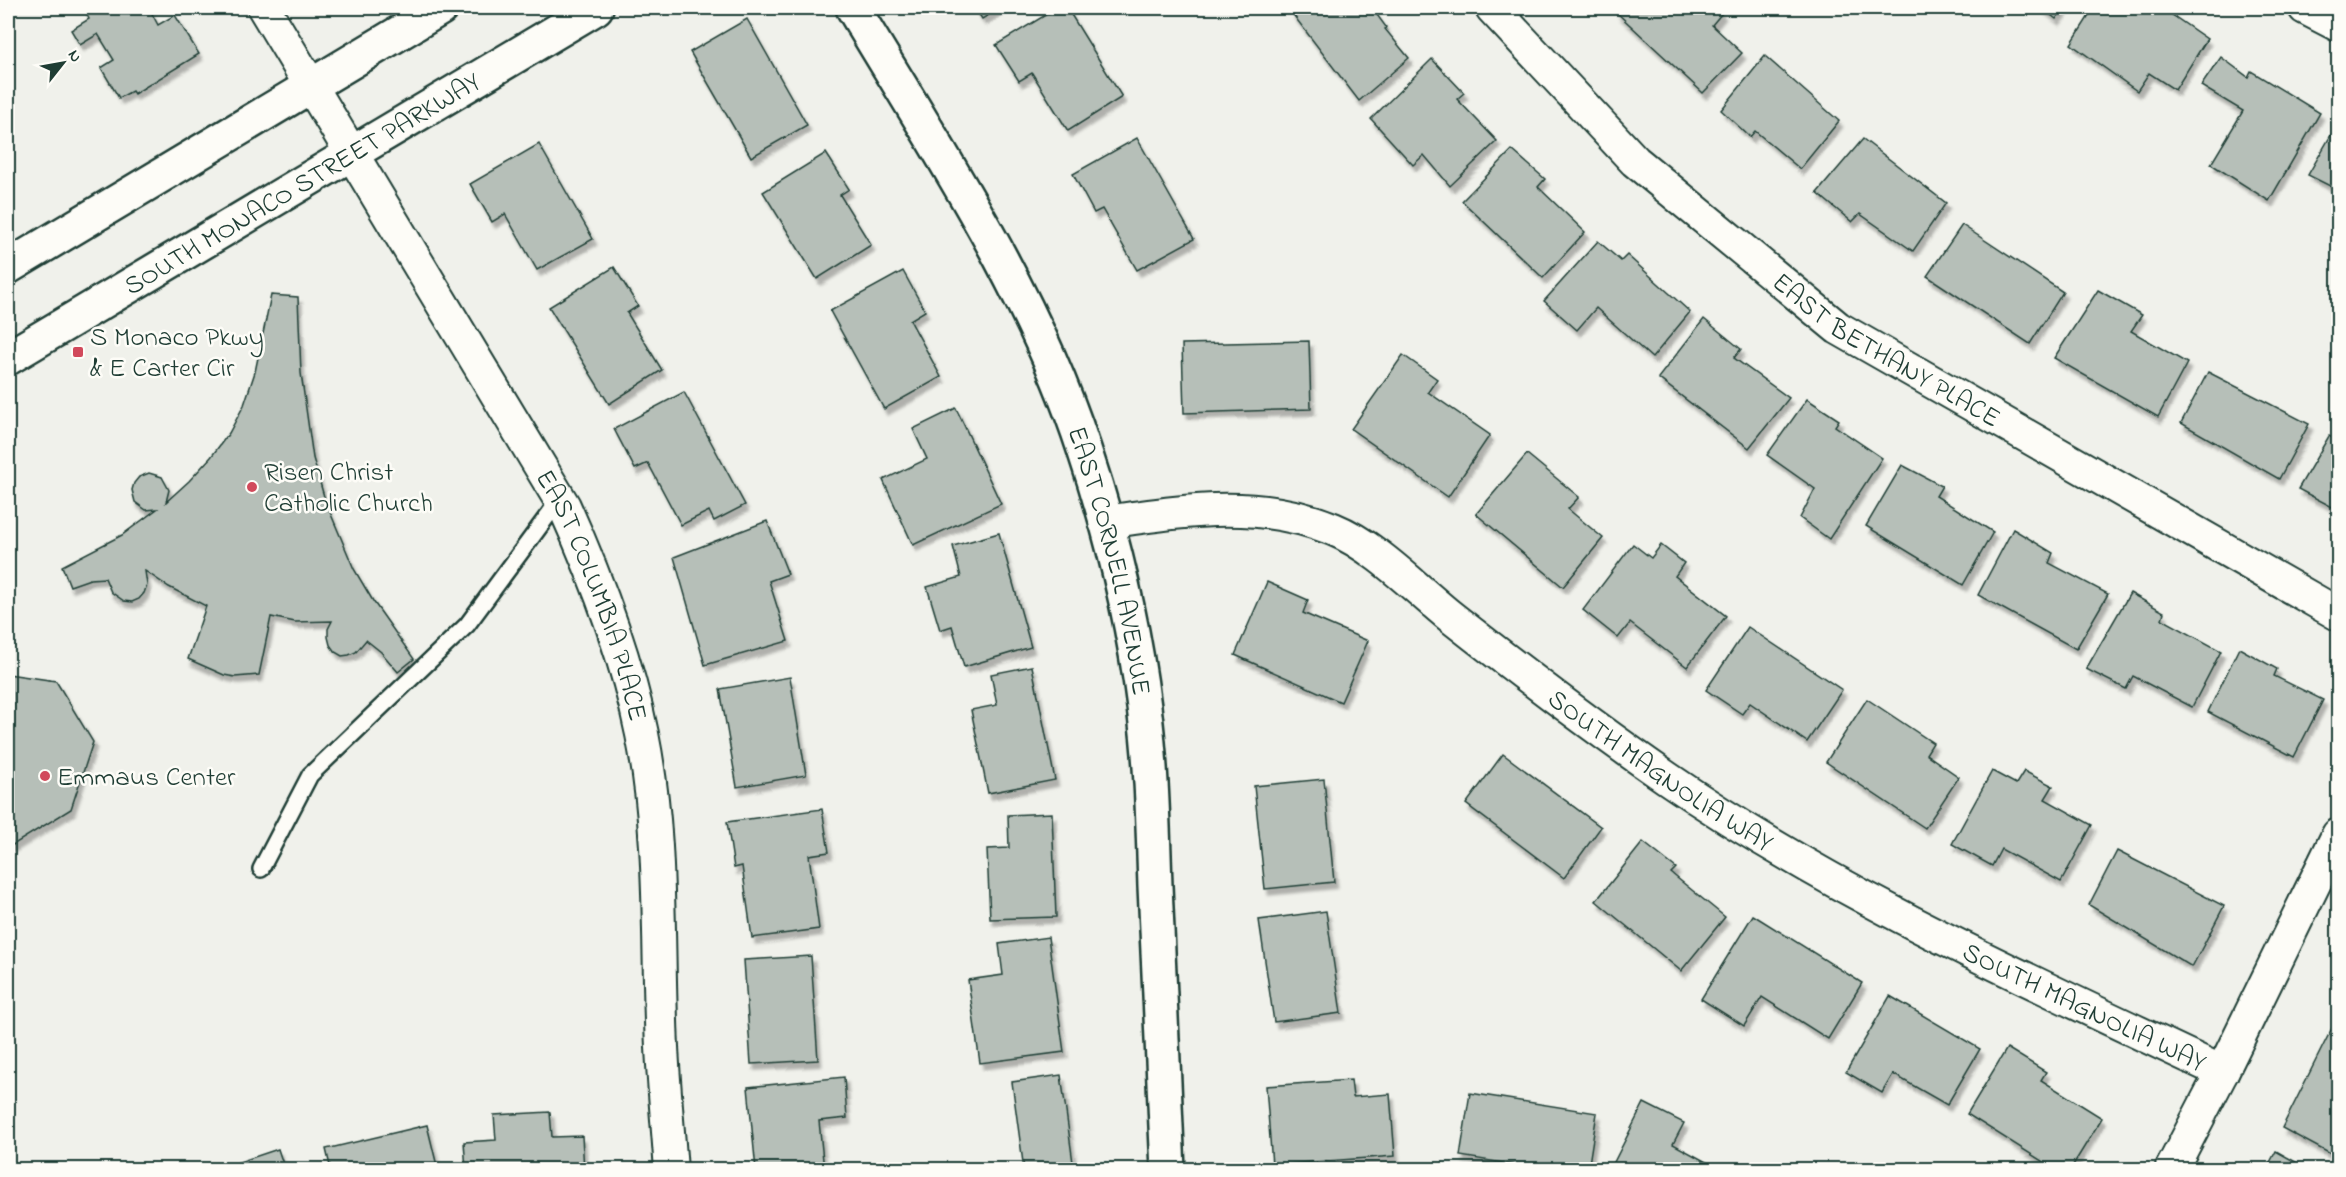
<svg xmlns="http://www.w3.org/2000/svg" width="2346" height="1177" viewBox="0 0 2346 1177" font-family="'Indie Flower',sans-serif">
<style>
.building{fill:#b6bfb8;stroke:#1f3d34;stroke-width:1.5;filter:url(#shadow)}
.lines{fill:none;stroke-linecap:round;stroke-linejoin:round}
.service-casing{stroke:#1f3d34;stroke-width:20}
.minor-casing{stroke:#1f3d34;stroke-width:36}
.tertiary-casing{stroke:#1f3d34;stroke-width:38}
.secondary-casing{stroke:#1f3d34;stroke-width:38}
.service{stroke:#fdfcf7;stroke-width:15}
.minor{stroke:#fdfcf7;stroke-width:32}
.tertiary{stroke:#fdfcf7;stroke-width:33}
.secondary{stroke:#fdfcf7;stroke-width:33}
.poi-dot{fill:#d1495b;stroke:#fdfcf7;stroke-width:2}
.labels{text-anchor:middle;stroke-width:5;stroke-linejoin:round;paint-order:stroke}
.street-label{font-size:27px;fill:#1f3d34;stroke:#fdfcf7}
.poi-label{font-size:27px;fill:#1f3d34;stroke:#fdfcf7;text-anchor:start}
</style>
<defs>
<filter id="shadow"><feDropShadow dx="3.5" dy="6" stdDeviation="1.5" flood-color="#0004"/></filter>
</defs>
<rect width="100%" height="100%" fill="#f0f1eb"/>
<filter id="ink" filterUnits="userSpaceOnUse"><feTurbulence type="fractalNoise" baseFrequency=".0167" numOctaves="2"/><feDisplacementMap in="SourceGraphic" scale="12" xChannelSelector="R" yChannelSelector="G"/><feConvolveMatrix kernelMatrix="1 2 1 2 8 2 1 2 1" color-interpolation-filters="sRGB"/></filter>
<g filter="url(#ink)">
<!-- building -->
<g class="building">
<path d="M95 8H149L158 25 175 15 199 54 134 94 132 91 119 98 101 68 114 60 98 34 80 45 71 30 89 19 86 13Z"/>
<path d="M975 8H1000L982 19Z"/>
<path d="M1057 8H1067L1122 97 1068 131 1032 73 1019 81 996 45Z"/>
<path d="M1297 8H1372L1386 27 1385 29 1409 58 1359 101 1291 12Z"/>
<path d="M1620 8H1717L1722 13 1712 25 1742 53 1703 93 1616 12Z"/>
<path d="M2042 8H2064L2056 19Z"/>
<path d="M2094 8H2162L2207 39 2175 90 2149 73 2137 91 2071 44Z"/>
<path d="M747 19 807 125 751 157 690 52Z"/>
<path d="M1765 56 1839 121 1800 169 1755 131 1750 137 1721 110Z"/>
<path d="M2221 57 2248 77 2251 71 2320 113 2269 201 2211 164 2243 111 2201 86Z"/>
<path d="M1432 59 1464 93 1457 99 1497 141 1450 186 1424 155 1413 165 1371 119Z"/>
<path d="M2338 123V190L2308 175Z"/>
<path d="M1137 138 1194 239 1137 270 1102 209 1094 213 1073 174Z"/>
<path d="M1863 139 1946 203 1913 251 1860 214 1852 222 1817 193Z"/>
<path d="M539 144 593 239 537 270 505 214 492 222 470 184Z"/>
<path d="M1512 150 1545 179 1538 187 1585 232 1543 278 1462 201Z"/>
<path d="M826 153 849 189 840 195 871 245 817 279 763 192Z"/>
<path d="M1962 225 2063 292 2030 344 1927 276Z"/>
<path d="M1598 241 1621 261 1627 255 1690 312 1652 358 1596 308 1577 330 1544 301Z"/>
<path d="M614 267 638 306 627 313 662 370 609 404 549 307Z"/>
<path d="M903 271 925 311 910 320 941 377 884 409 830 311Z"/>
<path d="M2098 290 2142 315 2131 331 2187 363 2158 417 2054 358Z"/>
<path d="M271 295 298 297 301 373 313 458 325 500 354 569 373 601 414 659 398 672 381 652 366 640 356 652 349 655 342 656 335 652 330 645 328 637V629L332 621 295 622 271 617 259 675 235 677 224 675 188 659 206 606 169 587 145 571 147 585 144 593 139 599 132 602 124 601 111 592 105 578 90 579 70 586 62 566 122 535 157 509 146 510 135 502 132 490 134 483 139 477 149 473 162 477 169 490 166 502 189 481 211 457 229 433 244 405 255 372Z"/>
<path d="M1704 319 1741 349 1734 358 1789 398 1749 448 1658 378Z"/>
<path d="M1309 341 1311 409 1184 413 1182 344Z"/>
<path d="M1403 355 1437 379 1428 392 1490 435 1448 497 1351 429Z"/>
<path d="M2208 372 2309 424 2279 479 2181 423Z"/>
<path d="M684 392 745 505 714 521 709 511 681 525 648 463 635 469 614 429Z"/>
<path d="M1807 399 1839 420 1835 426 1882 458 1829 539 1800 518 1815 489 1767 455Z"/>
<path d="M956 408 1001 504 913 545 883 480 927 459 913 429Z"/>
<path d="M2329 436 2338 441V510L2298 489Z"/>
<path d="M1527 454 1579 497 1568 509 1603 538 1563 587 1476 514Z"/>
<path d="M1902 465 1942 486 1936 496 1993 532 1963 585 1866 526Z"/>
<path d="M767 521 788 574 769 581 788 641 705 665 674 557Z"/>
<path d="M2013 529 2053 553 2049 563 2108 594 2076 649 1978 595Z"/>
<path d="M999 533 1031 647 964 667 952 626 940 630 927 587 961 577 953 546Z"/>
<path d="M1633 544 1651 558 1661 545 1684 563 1675 576 1726 616 1687 667 1630 623 1618 638 1583 610Z"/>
<path d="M1267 582 1308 600 1303 613 1368 641 1341 702 1235 655Z"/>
<path d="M2130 593 2164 612 2162 619 2221 651 2192 707 2133 676 2126 689 2086 669Z"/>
<path d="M1748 627 1842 690 1807 742 1750 703 1742 714 1706 690Z"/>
<path d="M2239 648 2277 669 2274 676 2323 700 2294 757 2208 712Z"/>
<path d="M1032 666 1055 780 988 793 971 710 997 705 991 674Z"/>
<path d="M8 674 56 681 93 742 71 809 8 848Z"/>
<path d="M790 677 806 775 737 787 720 689Z"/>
<path d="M1867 699 1933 743 1926 754 1959 777 1925 828 1826 762Z"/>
<path d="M1503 754 1601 827 1564 878 1466 804Z"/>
<path d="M1992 771 2016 784 2024 771 2053 786 2045 799 2092 825 2061 882 2001 849 1992 866 1952 844Z"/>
<path d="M1324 779 1334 882 1265 889 1254 786Z"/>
<path d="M822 809 829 852 809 855 819 929 752 938 742 866 734 868 727 822Z"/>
<path d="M1052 813 1056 917 990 919 987 849 1009 848 1008 815Z"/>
<path d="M1643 842 1676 868 1671 873 1725 917 1681 971 1596 901Z"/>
<path d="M2117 851 2224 906 2192 967 2089 905Z"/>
<path d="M1326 911 1341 1013 1274 1022 1259 920Z"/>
<path d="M1753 915 1862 983 1828 1039 1762 997 1744 1026 1701 999Z"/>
<path d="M1048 937 1064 1052 980 1063 968 980 1003 975 999 944Z"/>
<path d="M811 956 818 1060 751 1064 744 960Z"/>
<path d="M1890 996 1980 1049 1947 1105 1893 1074 1882 1093 1846 1072Z"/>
<path d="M2332 1028 2338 1032V1158L2282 1128Z"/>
<path d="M2007 1048 2046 1072 2041 1080 2102 1118 2070 1170H2056L1967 1114Z"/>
<path d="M1061 1075 1074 1170H1024L1012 1082Z"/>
<path d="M844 1077 847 1118 819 1121 824 1170H756L748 1087Z"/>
<path d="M1351 1080 1353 1097 1390 1094 1395 1156 1272 1165 1266 1086Z"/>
<path d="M1470 1093 1597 1113 1588 1170H1547L1460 1156Z"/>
<path d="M1644 1103 1684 1123 1673 1144 1721 1170H1610Z"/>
<path d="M550 1112 552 1137 582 1136 584 1170H466L464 1142 496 1140 494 1115Z"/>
<path d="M427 1125 438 1170H331L326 1149Z"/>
<path d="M278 1149 285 1170H215Z"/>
<path d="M2276 1151 2310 1170H2266Z"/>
</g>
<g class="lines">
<!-- service casing -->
<g class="service-casing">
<path id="service" d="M261 869 310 775 467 625 560 499"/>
</g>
<!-- minor casing -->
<g class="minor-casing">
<g id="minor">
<path id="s1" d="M264 8 564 506C597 579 626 655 642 734 663 837 657 942 662 1047 664 1088 668 1129 671 1170"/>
<path id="s2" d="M1492 8 1635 161 1838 328 2338 614"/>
<path d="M2305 8 2338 25"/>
<path id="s3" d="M1105 522C1183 511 1258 498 1333 529 1375 546 1415 588 1451 617 1521 672 1593 727 1667 778 1840 897 2033 982 2222 1072"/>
<path d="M2171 1170 2222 1072 2338 835"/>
</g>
</g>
<!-- tertiary casing -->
<g class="tertiary-casing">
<g id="tertiary">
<path id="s4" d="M853 8C938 150 1032 290 1084 449 1112 533 1133 620 1144 707 1152 766 1153 827 1155 886 1160 980 1164 1075 1168 1170"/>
</g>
</g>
<!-- secondary casing -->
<g class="secondary-casing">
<g id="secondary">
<path d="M8 267 441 8"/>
<path id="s5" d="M8 358 596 8"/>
</g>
</g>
<!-- service -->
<use href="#service" class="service"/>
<!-- minor -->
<use href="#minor" class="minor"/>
<!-- tertiary -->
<use href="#tertiary" class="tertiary"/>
<!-- secondary -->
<use href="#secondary" class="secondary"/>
</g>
</g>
<!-- markers -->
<g class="poi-dot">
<rect x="72" y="346" width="12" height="12" rx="3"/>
<circle cx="252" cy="487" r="6"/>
<circle cx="45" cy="776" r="6"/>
</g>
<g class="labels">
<!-- street labels -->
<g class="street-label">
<text dy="9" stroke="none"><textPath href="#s5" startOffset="342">SOUTH MONACO STREET PARKWAY</textPath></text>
<text dy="9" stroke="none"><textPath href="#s2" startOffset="525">EAST BETHANY PLACE</textPath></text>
<text dy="9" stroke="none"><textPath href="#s4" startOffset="614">EAST CORNELL AVENUE</textPath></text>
<text dy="9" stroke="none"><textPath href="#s1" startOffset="675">EAST COLUMBIA PLACE</textPath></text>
<text dy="9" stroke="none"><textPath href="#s3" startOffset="639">SOUTH MAGNOLIA WAY</textPath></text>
<text dy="9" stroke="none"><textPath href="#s3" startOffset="1125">SOUTH MAGNOLIA WAY</textPath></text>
</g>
<!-- poi labels -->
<g class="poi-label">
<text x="90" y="345">S Monaco Pkwy<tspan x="90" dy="31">&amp; E Carter Cir</tspan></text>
<text x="264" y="480">Risen Christ<tspan x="264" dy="31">Catholic Church</tspan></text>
<text x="57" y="785">Emmaus Center</text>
</g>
</g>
<!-- margin -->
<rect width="2346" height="1177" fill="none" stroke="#fdfcf7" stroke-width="30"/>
<rect x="15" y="15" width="2316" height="1147" fill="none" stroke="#1f3d34" stroke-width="2" filter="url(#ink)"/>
<!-- north arrow -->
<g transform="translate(63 63) rotate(59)" stroke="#fdfcf7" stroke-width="4.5" paint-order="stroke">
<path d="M0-4.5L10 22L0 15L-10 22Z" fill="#1f3d34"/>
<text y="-9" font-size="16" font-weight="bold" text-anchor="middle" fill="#1f3d34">N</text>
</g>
</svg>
